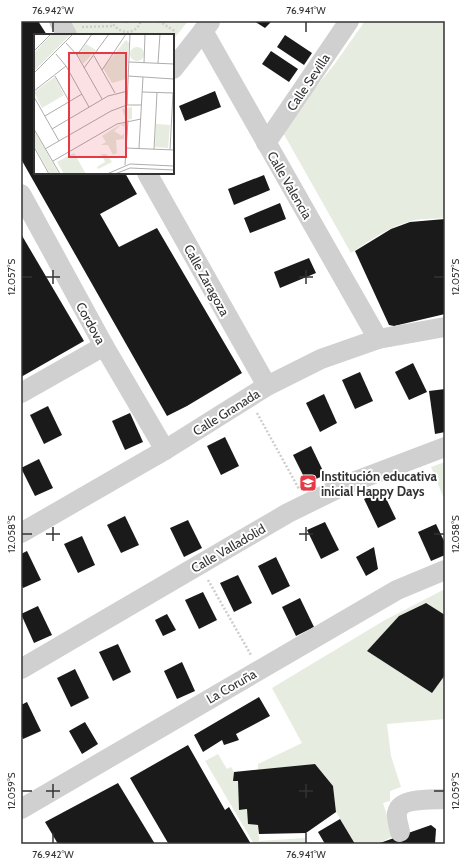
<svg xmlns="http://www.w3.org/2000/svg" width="466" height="865" viewBox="0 0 466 865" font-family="Cabin,sans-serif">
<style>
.green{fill:#e6ecdf}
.building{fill:#1a1a1a}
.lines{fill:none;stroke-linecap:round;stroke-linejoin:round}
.path{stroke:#cdcdcd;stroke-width:2.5;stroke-dasharray:2 2;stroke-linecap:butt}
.minor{stroke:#d0d0d0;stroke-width:20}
.ticks{fill:none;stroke:#333;stroke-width:1.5}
.labels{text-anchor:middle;stroke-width:4;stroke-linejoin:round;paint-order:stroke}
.street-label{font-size:13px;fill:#333;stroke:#fff}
.poi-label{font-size:13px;font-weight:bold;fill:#333;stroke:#fff;text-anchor:start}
.inset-road{fill:none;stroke:#adadad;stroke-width:1}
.view{fill:#e63946;fill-opacity:0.15;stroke:#e63946;stroke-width:2}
.inset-edge{fill:none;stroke:#333;stroke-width:2}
.neatline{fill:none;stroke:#333;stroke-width:1.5}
.ticks-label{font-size:10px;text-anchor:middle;fill:#333}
</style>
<rect width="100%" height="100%" fill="#fff"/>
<!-- green -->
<g class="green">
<path d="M68 21H188L173 40V35H75Z"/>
<path d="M365 21H445V218C433 219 419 218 408 222 387 228 369 241 351 253L281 129 334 65Z"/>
<path d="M445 462V501L431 467Z"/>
<path d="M445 589V615L425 603 399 616 367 651 432 693 445 675V719L387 724 391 756 401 787 390 791V801L383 803 394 836 377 844H355L336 812 333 786 315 764 258 770V764L302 743 272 688 385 620Z"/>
<path d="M218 754 227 769 231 767 234 772 233 781H238L239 810 247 809 248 824 258 825 259 841 305 838 308 844H254L205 761Z"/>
</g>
<!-- building -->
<g class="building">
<path d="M21 21H38L47 35H35V173H125L137 194 100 214 119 247 157 228 242 373 187 406 167 416 21 159Z"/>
<path d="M254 21H272L265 28Z"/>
<path d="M285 35 312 53 304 65 277 47Z"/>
<path d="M271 51 298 69 289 82 262 64Z"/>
<path d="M215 91 221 107 185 121 179 106Z"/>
<path d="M264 175 270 190 234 205 228 189Z"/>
<path d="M280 203 286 219 250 233 244 218Z"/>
<path d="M445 219V314L394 326 389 325 355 251 391 229 410 222Z"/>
<path d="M21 234 84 341 21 377Z"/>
<path d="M309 258 316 273 280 288 274 272Z"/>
<path d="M413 363 427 392 409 400 395 372Z"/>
<path d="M360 372 373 401 355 409 342 380Z"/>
<path d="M445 389V432L435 434 429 391Z"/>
<path d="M324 394 337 423 320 432 306 403Z"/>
<path d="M48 406 62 435 44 444 30 415Z"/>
<path d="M130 413 143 442 125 450 112 421Z"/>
<path d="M225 437 239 466 221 475 207 446Z"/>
<path d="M311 446 325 475 307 483 293 455Z"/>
<path d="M39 459 53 488 35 496 21 468Z"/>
<path d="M382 490 396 519 378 528 364 499Z"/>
<path d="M125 516 139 545 121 553 107 525Z"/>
<path d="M188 520 202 548 184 557 170 528Z"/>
<path d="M325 522 339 550 321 559 307 530Z"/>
<path d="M436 524 445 543V555L431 561 418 532Z"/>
<path d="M82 536 95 565 78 573 64 544Z"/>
<path d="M374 547 378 569 366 576 356 557Z"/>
<path d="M27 551 41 580 23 588 21 584V554Z"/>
<path d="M276 557 290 586 272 595 258 566Z"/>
<path d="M238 575 252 603 234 612 220 583Z"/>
<path d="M203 592 217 620 199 629 185 600Z"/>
<path d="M300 598 314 627 296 636 282 607Z"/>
<path d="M426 603 445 615V675L432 693 367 651 399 616Z"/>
<path d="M38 606 52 635 34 643 21 614Z"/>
<path d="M167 614 176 630 163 636 155 620Z"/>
<path d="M118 644 131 672 113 681 99 652Z"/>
<path d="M182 662 195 691 177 699 164 671Z"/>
<path d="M75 669 89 698 71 707 57 678Z"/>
<path d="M259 697 270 716 236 734 239 740 224 745 222 740 203 752 194 735Z"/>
<path d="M27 702 41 731 23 739 21 734V705Z"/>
<path d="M85 722 98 744 82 754 69 731Z"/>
<path d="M188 745 225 810 229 807 251 844H166L168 843 130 778Z"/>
<path d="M315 764 333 786 336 812 306 833 259 834 258 825 248 824 247 809 239 810 238 781H233L234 772Z"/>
<path d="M118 783 155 844H58L45 822Z"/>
<path d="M340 819 355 844H325L318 832Z"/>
<path d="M431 825 436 829 435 844H377Z"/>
</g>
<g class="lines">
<!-- path -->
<g class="path">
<path d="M111 21C118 34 135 37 141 21"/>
<path d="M122 21 126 22 130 21"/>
<path d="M159 21 176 32"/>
<path d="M82 27 114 26"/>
<path d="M257 413 299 489"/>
<path d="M208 580 251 655"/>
</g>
<!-- minor -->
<g class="minor">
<path d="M59 21 67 35"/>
<path d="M203 31 378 339"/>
<path d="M173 69 210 22"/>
<path d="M266 143 349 21"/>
<path d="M147 173 267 386"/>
<path d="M21 194 104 346 165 450"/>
<path d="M21 393 104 346"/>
<path d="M21 533 165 450 267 386 321 359 378 339 445 327"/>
<path d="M21 669 288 513 345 485 445 447"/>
<path d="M21 809 397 590 445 570"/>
<path d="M400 832C399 826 395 816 398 810 403 798 433 800 445 799"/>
</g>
</g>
<!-- ticks -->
<path class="ticks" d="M53 22V32M306 22V32M53 270V284M306 270V284M22 277H32M46 277H60M299 277H313M434 277H444M53 527V541M306 527V541M22 534H32M46 534H60M299 534H313M434 534H444M53 784V798M306 784V798M22 791H32M46 791H60M299 791H313M434 791H444M53 833V843M306 833V843"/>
<!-- icons -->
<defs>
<g id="school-square" transform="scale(0.9)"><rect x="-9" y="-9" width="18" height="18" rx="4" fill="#e63946" stroke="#fff"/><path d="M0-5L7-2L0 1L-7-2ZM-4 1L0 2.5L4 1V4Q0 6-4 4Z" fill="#fff"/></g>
</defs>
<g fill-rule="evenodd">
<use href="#school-square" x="308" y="483"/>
</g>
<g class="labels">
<!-- street labels -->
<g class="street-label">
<text transform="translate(308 82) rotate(-56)" y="5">Calle Sevilla</text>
<text transform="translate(290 185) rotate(60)" y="5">Calle Valencia</text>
<text transform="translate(207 280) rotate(61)" y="5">Calle Zaragoza</text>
<text transform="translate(91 323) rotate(61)" y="5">Cordova</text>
<text transform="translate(226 412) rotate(-32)" y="5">Calle Granada</text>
<text transform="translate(228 548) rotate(-30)" y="5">Calle Valladolid</text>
<text transform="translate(231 686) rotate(-30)" y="5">La Coruña</text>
</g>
<!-- poi labels -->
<g class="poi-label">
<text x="321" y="481">Institución educativa<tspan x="321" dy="15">inicial Happy Days</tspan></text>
</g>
</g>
<!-- overview -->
<g transform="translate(34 34)">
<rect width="140" height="140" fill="#fff"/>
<path d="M18 0H37L0 37V19ZM92 6 95 9 92 45 78 49 69 34ZM52 10 62 16 49 30 44 21ZM96 20a7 7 0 1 1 14 0a7 7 0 1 1-14 0ZM21 43 30 61 8 74 0 58ZM98 73V85L92 86 88 75ZM91 89 89 99 90 93 87 91 80 97 88 102 90 99V105L82 106 83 119 79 121 74 111H67L72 108 68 102 82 93ZM122 90 136 91 134 114 121 113ZM0 96 25 140H16L0 111ZM62 109 67 120H72L78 128 64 135 63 133 71 128ZM40 119 52 140H30L23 128Z" fill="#e6ecdf"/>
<path class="inset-road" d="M32 9 43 21 68 65M0 17 17 0M22 20 32 32 55 73M43 21 58 0M60 22 81 59M95 28 140 30M110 29 111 0M124 29 126 0M50 34 75 0M68 36 92 0M0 39 39 0M21 42 35 67M94 42 140 45M0 57 32 32M108 58 140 59M0 63 25 107M93 71 96 0M11 82 48 60M0 95 26 140M18 95 74 62 94 57M0 113 15 140M92 114 140 116M105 114 109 43M11 115 77 77 93 71H107M120 115 123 59M136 116 139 59M19 127 83 90 107 85M91 131 94 86M73 140 96 130 140 132M81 140 96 134 140 136"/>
<path class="view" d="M35 19H92V123H35Z"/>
<rect width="140" height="140" class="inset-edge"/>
</g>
<!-- border -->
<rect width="466" height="865" fill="none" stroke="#ffffff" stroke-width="44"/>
<rect x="22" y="22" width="422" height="821" class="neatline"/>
<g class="ticks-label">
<text x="53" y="14">76.942°W</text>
<text x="306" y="14">76.941°W</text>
<text transform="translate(11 277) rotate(-90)" y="4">12.057°S</text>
<text transform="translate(455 277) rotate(-90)" y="4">12.057°S</text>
<text transform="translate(11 534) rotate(-90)" y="4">12.058°S</text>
<text transform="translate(455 534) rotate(-90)" y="4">12.058°S</text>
<text transform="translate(11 791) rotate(-90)" y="4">12.059°S</text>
<text transform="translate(455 791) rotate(-90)" y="4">12.059°S</text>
<text x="53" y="858">76.942°W</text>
<text x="306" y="858">76.941°W</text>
</g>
</svg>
